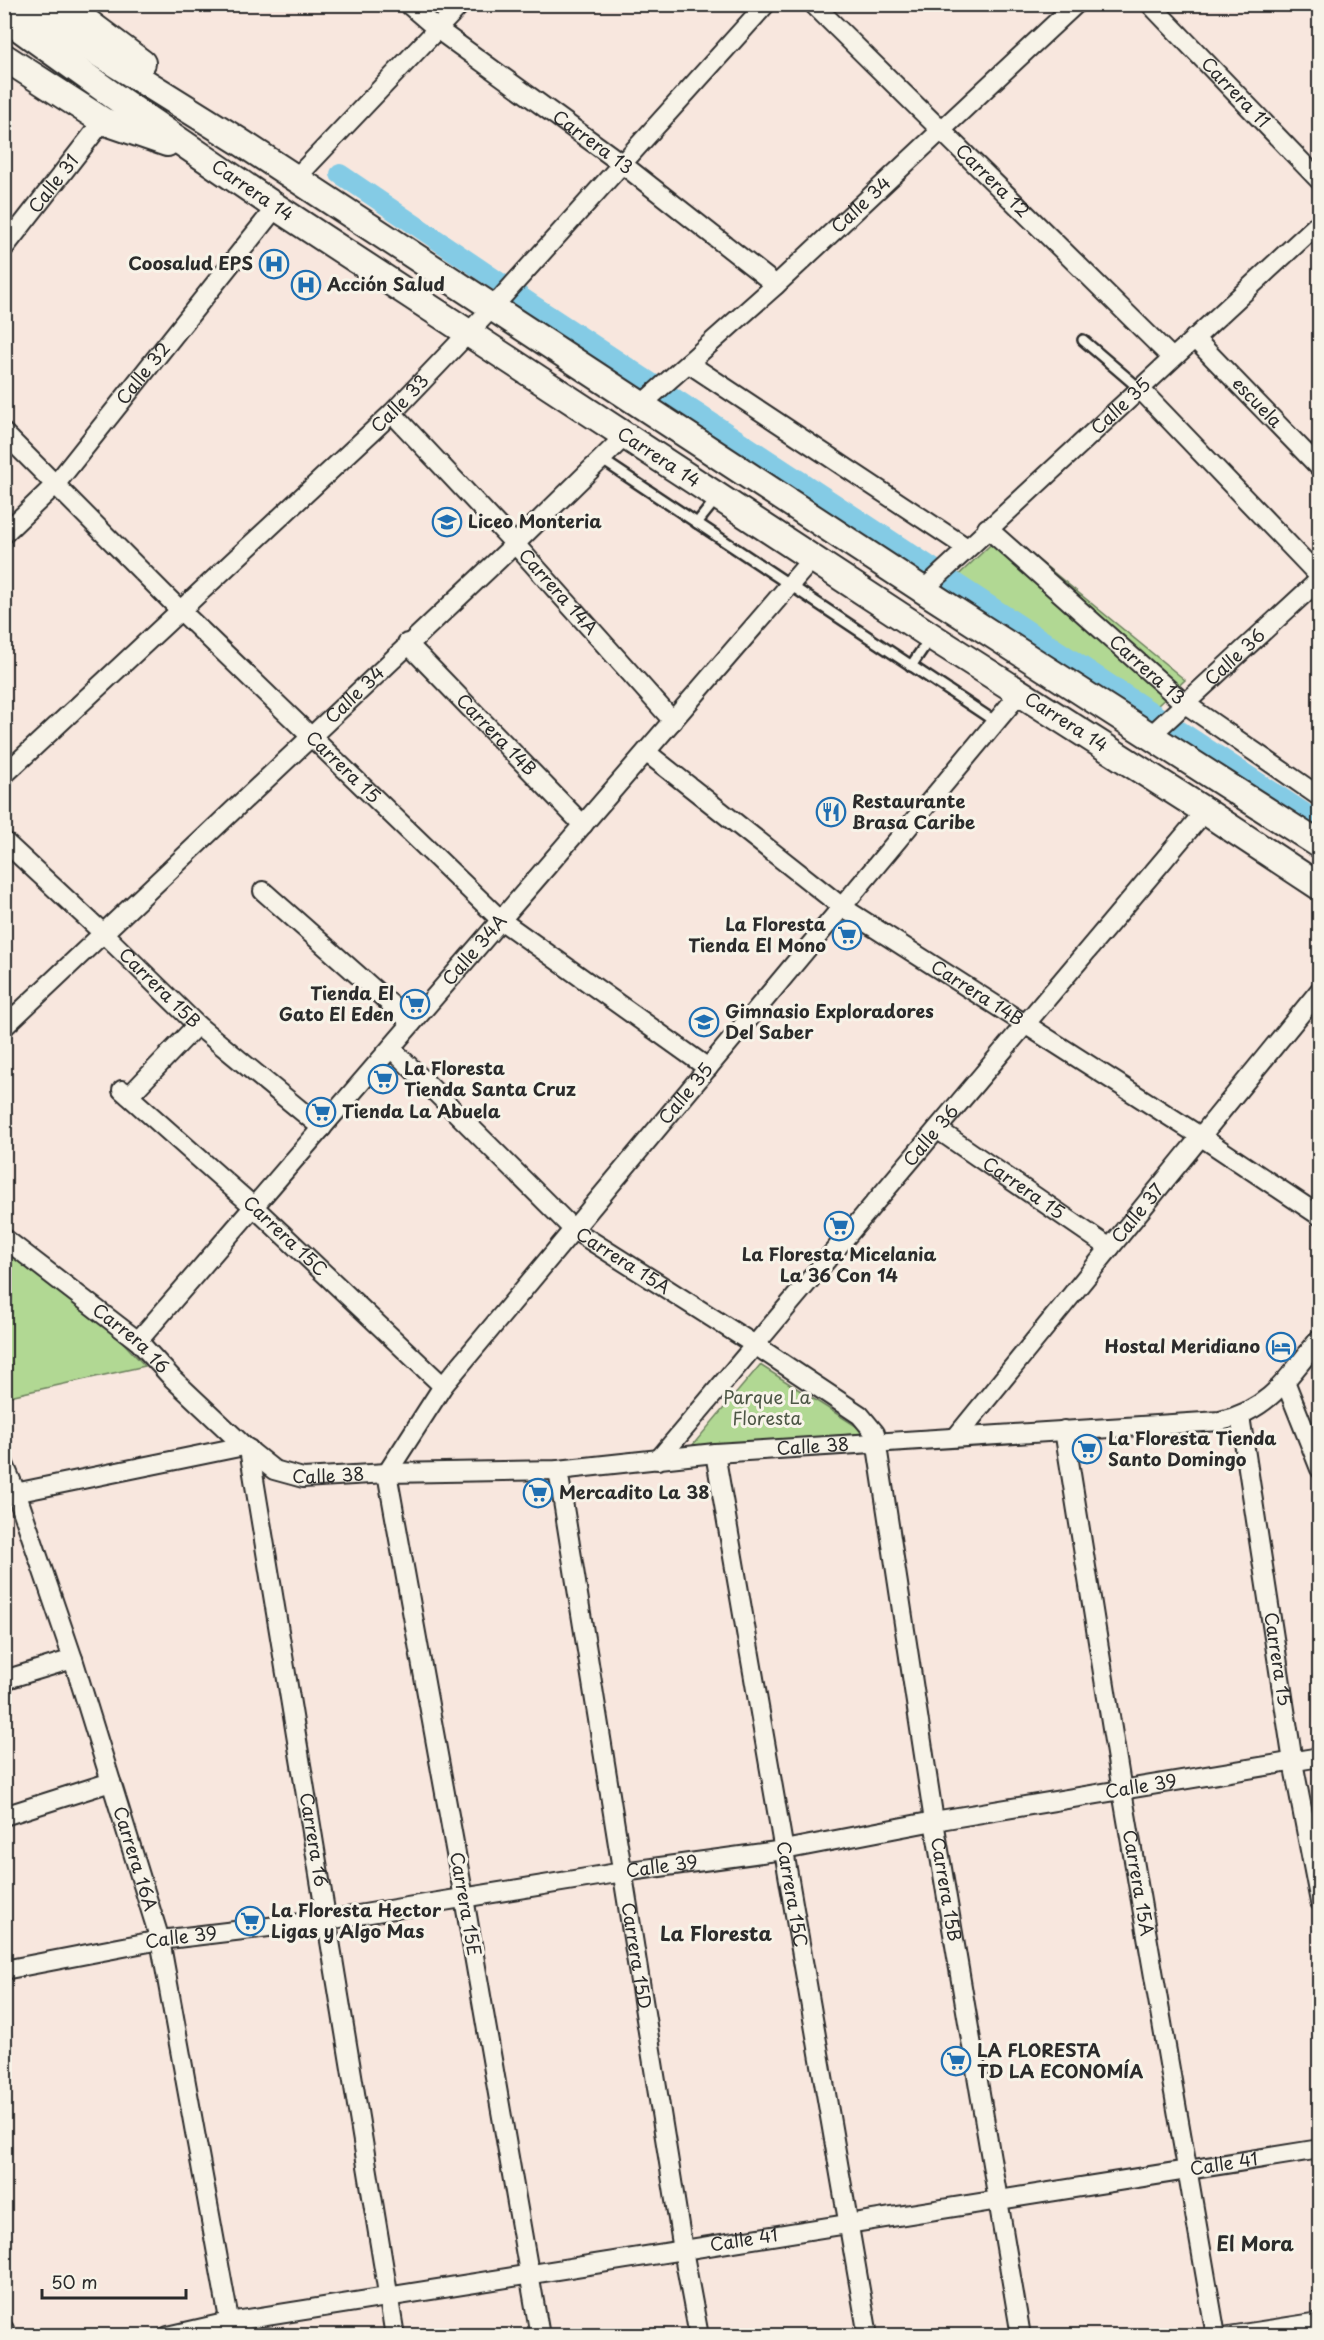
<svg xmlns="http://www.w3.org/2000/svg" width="1324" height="2340" viewBox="0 0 1324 2340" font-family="'Playpen Sans',sans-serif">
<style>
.green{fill:#b1d893;stroke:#6e825f;stroke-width:1.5}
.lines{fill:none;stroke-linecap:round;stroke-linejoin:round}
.canal{stroke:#84cbe5;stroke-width:20}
.lane-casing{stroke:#2b2b2b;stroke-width:14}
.street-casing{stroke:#2b2b2b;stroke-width:22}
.secondary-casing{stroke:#2b2b2b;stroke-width:30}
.lane{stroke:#f7f3e8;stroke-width:9}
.street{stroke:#f7f3e8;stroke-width:18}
.secondary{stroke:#f7f3e8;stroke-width:26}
.labels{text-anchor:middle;stroke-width:6;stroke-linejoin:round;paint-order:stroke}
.street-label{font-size:18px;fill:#2b2b2b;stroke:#f7f3e8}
.poi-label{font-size:18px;font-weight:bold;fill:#2b2b2b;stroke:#f7f3e8;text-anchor:start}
.park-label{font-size:18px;fill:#4c5645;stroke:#f7f3e8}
.neighbourhood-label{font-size:20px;font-weight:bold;fill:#2b2b2b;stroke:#f7f3e8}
</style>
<rect width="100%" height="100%" fill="#f8e7de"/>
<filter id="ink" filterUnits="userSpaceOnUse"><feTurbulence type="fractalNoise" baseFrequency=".0167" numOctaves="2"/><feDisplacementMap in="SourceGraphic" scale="12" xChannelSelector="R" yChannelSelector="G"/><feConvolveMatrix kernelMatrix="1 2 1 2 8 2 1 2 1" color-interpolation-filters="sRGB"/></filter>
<g filter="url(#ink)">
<!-- green -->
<g class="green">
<path d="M1004 532 1185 680 1145 717 947 586Z"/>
<path d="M4 1249 118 1337 145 1366 5 1397Z"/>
<path d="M760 1365 867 1433 691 1447Z"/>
</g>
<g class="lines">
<!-- canal -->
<path class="canal" d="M340 174 533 305 1320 823"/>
<!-- lane casing -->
<g class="lane-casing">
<g id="lane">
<path d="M1083 340 1140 389"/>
<path d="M601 459 996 722"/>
<path d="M697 523 717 498"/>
<path d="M911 666 930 638"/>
</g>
</g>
<!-- street casing -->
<g class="street-casing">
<g id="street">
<path id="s1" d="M408 4 437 29 621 163 776 285"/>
<path id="s2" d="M813 4 1172 358"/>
<path id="s3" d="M1150 4 1320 181"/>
<path d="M296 178 461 4"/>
<path id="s4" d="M4 248 103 121"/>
<path id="s5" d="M1194 338 1320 468"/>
<path d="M688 363 967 548"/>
<path d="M1140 389 1320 577"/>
<path id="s6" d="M642 404 776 285 1076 4"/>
<path id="s7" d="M392 413 515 544 673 721"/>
<path id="s8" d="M4 433 180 610 502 921 708 1068"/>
<path id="s9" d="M987 528 1184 703 1320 797"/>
<path id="s10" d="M4 534 55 485 276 207"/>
<path id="s11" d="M923 590 1320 222"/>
<path id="s12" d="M407 643 583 825"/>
<path id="s13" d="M1150 736 1320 579"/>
<path id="s14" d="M646 752 842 907 1200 1136 1320 1216"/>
<path id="s15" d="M4 775 392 413 492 308 766 4"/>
<path id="s16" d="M4 841 103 933 197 1025 322 1128"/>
<path d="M263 891 412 1023"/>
<path id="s17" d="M4 1027 515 544 626 435"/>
<path id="s18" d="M391 1048 574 1230 755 1345 860 1415 875 1433 934 1821 1021 2336"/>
<path id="s19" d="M122 1090 254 1207 443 1386"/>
<path d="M129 1096 197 1025"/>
<path id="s20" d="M937 1129 1110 1248"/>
<path id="s21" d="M4 1238 138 1341 173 1379 244 1446 274 1470 303 1478 387 1473 558 1470 715 1453 1220 1421C1270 1410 1289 1376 1320 1338"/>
<path id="s22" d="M138 1341 812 559"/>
<path d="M1285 1381 1320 1469"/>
<path id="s23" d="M1240 1416 1293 1762 1320 1902"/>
<path id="s24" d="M1064 1430 1122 1791 1216 2336"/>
<path id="s25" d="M956 1437 1320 990"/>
<path id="s26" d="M249 1449 395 2336"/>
<path id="s27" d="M715 1453 868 2336"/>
<path id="s28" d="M658 1460 1205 811"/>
<path id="s29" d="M4 1464 16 1492 73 1659 160 1940 232 2336"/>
<path id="s30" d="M558 1470 683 2250 699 2336"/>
<path d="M5 1495 244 1446"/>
<path d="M4 1680 73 1659"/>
<path d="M4 1816 111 1782"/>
<path id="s31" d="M4 1970 160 1940 327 1920 623 1872 784 1850 934 1821 1320 1757"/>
<path d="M4 2329 6 2336"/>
<path id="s32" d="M168 2336 229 2322 1320 2149"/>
<path id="s33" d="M540 2336 464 1898 387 1473 443 1386 1020 693"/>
<path d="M1229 2336 1320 2322"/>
</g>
</g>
<!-- secondary casing -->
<g class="secondary-casing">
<g id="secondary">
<path d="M24 4 50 23 239 141 923 590 1320 845"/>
<path d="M63 4 142 63"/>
<path id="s34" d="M4 17 111 94 276 207 931 636 1205 811 1320 887"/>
<path d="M4 57 103 121 167 143"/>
</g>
</g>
<!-- lane -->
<use href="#lane" class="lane"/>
<!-- street -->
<use href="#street" class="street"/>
<!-- secondary -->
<use href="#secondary" class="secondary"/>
</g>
</g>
<!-- icons -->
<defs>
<g id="hospital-ring" transform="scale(1.5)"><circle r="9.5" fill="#f7f3e8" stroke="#1f6fb2" stroke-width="1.5"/><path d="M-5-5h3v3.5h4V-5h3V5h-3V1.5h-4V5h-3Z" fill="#1f6fb2"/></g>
<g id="school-ring" transform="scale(1.5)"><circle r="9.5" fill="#f7f3e8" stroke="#1f6fb2" stroke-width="1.5"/><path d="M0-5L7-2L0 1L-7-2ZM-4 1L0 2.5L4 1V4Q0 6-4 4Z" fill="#1f6fb2"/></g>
<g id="restaurant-ring" transform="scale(1.5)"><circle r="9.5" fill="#f7f3e8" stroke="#1f6fb2" stroke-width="1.5"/><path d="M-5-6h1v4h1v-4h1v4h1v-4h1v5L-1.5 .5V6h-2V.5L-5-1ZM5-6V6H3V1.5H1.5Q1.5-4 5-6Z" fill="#1f6fb2"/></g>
<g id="supermarket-ring" transform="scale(1.5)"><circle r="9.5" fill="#f7f3e8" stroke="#1f6fb2" stroke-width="1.5"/><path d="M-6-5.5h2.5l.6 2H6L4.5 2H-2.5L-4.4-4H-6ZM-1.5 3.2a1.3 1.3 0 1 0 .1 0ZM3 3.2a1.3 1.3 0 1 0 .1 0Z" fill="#1f6fb2"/></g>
<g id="hotel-ring" transform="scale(1.5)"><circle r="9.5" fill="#f7f3e8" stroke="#1f6fb2" stroke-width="1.5"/><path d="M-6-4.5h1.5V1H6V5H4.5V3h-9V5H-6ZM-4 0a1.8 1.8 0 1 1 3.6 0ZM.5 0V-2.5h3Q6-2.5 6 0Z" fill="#1f6fb2"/></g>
</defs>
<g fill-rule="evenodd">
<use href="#hospital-ring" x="274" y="264"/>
<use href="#hospital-ring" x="306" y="285"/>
<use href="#school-ring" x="447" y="522"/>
<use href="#restaurant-ring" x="831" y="812"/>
<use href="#supermarket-ring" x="847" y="935"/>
<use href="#supermarket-ring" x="415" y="1004"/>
<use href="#school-ring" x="704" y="1022"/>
<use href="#supermarket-ring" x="383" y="1079"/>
<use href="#supermarket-ring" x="321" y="1112"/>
<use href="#supermarket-ring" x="839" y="1226"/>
<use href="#hotel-ring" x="1281" y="1347"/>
<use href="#supermarket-ring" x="1087" y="1449"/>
<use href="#supermarket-ring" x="538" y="1493"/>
<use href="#supermarket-ring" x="250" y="1921"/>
<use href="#supermarket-ring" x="956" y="2061"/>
</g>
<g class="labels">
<!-- street labels -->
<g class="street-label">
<text dy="6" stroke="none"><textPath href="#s3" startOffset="123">Carrera 11</textPath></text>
<text dy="6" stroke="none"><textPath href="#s1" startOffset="231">Carrera 13</textPath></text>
<text dy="6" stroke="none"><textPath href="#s2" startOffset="252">Carrera 12</textPath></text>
<text dy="6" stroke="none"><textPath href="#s4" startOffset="81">Calle 31</textPath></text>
<text dy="6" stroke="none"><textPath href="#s34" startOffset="303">Carrera 14</textPath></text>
<text dy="6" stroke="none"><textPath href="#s6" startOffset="296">Calle 34</textPath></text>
<text dy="6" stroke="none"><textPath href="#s10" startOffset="213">Calle 32</textPath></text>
<text dy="6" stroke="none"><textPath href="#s5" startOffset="90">escuela</textPath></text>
<text dy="6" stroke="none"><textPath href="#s15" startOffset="543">Calle 33</textPath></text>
<text dy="6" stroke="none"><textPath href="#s11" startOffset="270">Calle 35</textPath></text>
<text dy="6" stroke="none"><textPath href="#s34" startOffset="789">Carrera 14</textPath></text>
<text dy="6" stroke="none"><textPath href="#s7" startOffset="244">Carrera 14A</textPath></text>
<text dy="6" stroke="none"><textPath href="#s13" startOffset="116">Calle 36</textPath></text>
<text dy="6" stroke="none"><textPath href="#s9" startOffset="214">Carrera 13</textPath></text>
<text dy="6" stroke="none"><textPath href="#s17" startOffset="483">Calle 34</textPath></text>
<text dy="6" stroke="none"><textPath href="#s34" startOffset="1275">Carrera 14</textPath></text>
<text dy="6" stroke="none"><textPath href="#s12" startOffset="128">Carrera 14B</textPath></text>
<text dy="6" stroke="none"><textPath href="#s8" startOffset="476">Carrera 15</textPath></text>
<text dy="6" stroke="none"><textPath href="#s22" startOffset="516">Calle 34A</textPath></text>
<text dy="6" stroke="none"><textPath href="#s16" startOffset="214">Carrera 15B</textPath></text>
<text dy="6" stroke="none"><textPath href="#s14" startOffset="410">Carrera 14B</textPath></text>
<text dy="6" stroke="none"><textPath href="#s33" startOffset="1360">Calle 35</textPath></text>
<text dy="6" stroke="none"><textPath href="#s28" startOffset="424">Calle 36</textPath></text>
<text dy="6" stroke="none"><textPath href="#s20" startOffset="105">Carrera 15</textPath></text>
<text dy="6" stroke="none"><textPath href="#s25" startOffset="288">Calle 37</textPath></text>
<text dy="6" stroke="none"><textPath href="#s19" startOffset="219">Carrera 15C</textPath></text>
<text dy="6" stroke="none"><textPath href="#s18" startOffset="316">Carrera 15A</textPath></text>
<text dy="6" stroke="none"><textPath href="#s21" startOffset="162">Carrera 16</textPath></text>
<text dy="6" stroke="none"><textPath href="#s21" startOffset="898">Calle 38</textPath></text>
<text dy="6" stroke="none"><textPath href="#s21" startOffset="412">Calle 38</textPath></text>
<text dy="6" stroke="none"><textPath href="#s23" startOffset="246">Carrera 15</textPath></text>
<text dy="6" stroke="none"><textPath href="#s31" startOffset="1152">Calle 39</textPath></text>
<text dy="6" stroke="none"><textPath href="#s26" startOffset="396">Carrera 16</textPath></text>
<text dy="6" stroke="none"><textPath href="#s29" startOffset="416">Carrera 16A</textPath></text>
<text dy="6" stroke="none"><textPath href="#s31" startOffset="666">Calle 39</textPath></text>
<text dy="6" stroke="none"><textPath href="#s24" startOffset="459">Carrera 15A</textPath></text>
<text dy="6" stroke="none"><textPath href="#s18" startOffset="1084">Carrera 15B</textPath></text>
<text dy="6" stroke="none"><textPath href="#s27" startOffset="448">Carrera 15C</textPath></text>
<text transform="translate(465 1904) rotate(80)" y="6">Carrera 15E</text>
<text dy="6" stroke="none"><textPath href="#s31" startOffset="180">Calle 39</textPath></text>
<text dy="6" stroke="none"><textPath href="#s30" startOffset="492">Carrera 15D</textPath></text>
<text dy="6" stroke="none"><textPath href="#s32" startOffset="1070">Calle 41</textPath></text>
<text dy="6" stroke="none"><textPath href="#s32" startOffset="584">Calle 41</textPath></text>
</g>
<!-- poi labels -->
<g class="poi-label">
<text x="253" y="270" text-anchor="end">Coosalud EPS</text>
<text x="327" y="291">Acción Salud</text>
<text x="468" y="528">Liceo Monteria</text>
<text x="852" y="808">Restaurante<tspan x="852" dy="21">Brasa Caribe</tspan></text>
<text x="826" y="931" text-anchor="end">La Floresta<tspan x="826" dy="21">Tienda El Mono</tspan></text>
<text x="394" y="1000" text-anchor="end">Tienda El<tspan x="394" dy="21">Gato El Eden</tspan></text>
<text x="725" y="1018">Gimnasio Exploradores<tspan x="725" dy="21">Del Saber</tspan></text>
<text x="404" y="1075">La Floresta<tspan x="404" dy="21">Tienda Santa Cruz</tspan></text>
<text x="342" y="1118">Tienda La Abuela</text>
<text x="839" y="1261" text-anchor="middle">La Floresta Micelania<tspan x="839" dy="21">La 36 Con 14</tspan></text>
<text x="1260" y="1353" text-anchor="end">Hostal Meridiano</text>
<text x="1108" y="1445">La Floresta Tienda<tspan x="1108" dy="21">Santo Domingo</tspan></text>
<text x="559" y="1499">Mercadito La 38</text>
<text x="271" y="1917">La Floresta Hector<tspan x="271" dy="21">Ligas y Algo Mas</tspan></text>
<text x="977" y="2057">LA FLORESTA<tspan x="977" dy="21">TD LA ECONOMÍA</tspan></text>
</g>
<!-- park labels -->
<g class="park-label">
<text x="767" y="1404">Parque La<tspan x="767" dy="21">Floresta</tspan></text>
</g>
<!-- neighbourhood labels -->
<g class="neighbourhood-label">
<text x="716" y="1941">La Floresta</text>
<text x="1255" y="2251">El Mora</text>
</g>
</g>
<!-- margin -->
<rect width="1324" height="2340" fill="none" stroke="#f7f3e8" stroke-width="24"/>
<rect x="12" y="12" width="1300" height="2316" fill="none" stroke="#2b2b2b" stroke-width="2" filter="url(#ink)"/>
<!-- scale -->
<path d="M42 2289v9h144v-9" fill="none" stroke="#2b2b2b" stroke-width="3"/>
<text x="51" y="2289" font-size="18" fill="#2b2b2b" stroke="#f7f3e8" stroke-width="4.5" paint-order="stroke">50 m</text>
</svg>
